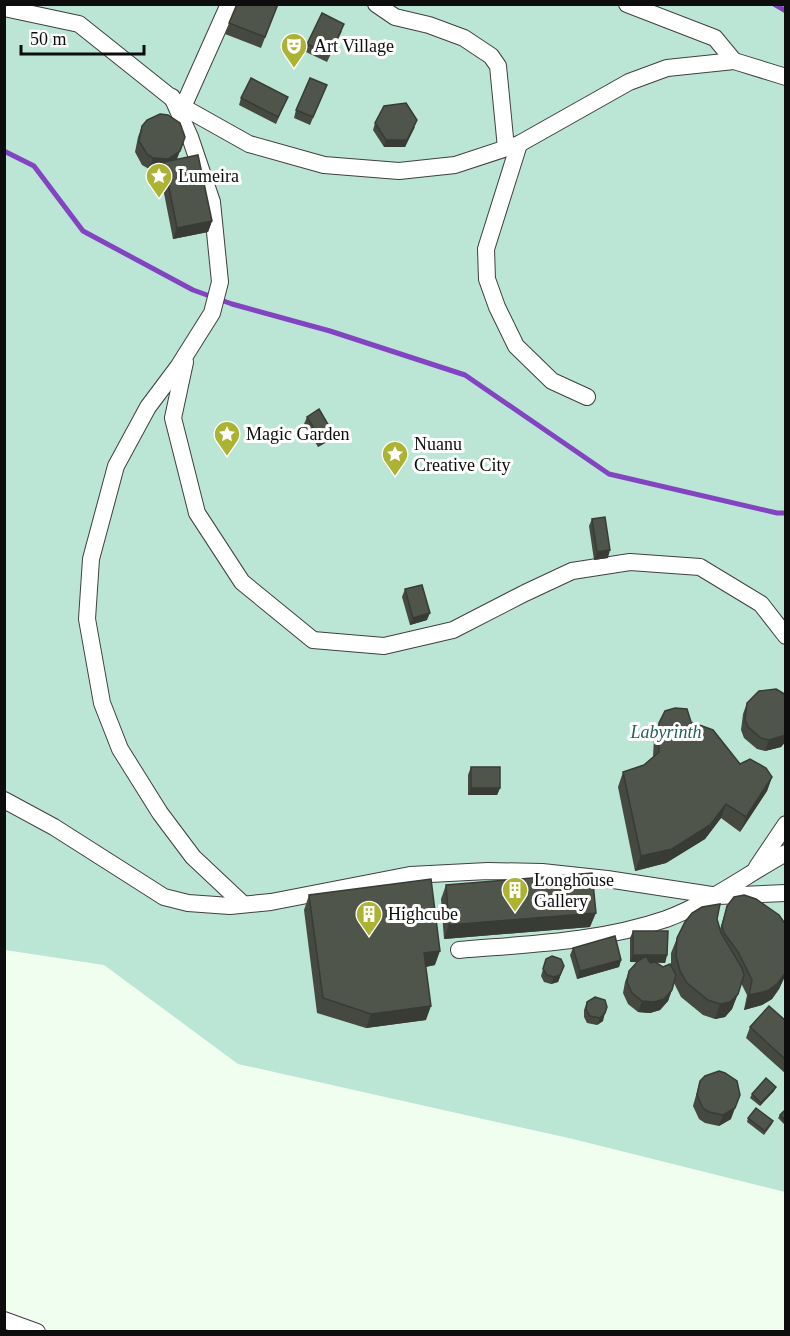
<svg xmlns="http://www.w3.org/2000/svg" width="790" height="1336" viewBox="0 0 790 1336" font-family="Georgia,serif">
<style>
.green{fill:#bbe5d4}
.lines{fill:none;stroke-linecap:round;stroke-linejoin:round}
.stream{stroke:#8344c2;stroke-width:5}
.minor-casing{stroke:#404040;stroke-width:18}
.minor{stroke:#fff;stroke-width:16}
.wall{fill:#454940}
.shaded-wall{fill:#383c34}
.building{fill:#50554b;stroke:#383c34;stroke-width:1.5}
.labels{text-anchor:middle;stroke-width:6;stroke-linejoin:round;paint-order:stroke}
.poi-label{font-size:18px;fill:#0d0d0d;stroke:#fff;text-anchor:start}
.park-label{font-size:18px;font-style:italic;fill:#236059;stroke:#fff}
</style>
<rect width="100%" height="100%" fill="#f0feef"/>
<!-- green -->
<path class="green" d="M4 5H785V1192L573 1139 238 1064 104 965 5 950Z"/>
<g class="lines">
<!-- stream -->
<g class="stream">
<path d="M774 4 786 11"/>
<path d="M4 151 34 166 83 231 193 290 232 304 330 331 465 375 609 474 777 513H786"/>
</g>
<!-- minor casing -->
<g class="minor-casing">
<g id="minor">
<path d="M376 4 395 17 429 25 464 38 491 56 498 66 506 148"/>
<path d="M627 4 715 38 734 61"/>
<path d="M4 8 79 24 183 107 249 144 324 165 399 171 455 165 519 144 629 82 667 68 734 61 786 77"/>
<path d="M172 97 190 137 212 202 220 282 212 313 178 367 148 407 116 466 91 559 87 619 102 703 120 749 160 813 193 857 243 904"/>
<path d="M183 107 229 4"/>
<path d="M519 144 486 249 487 279 497 307 516 346 552 381 587 397"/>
<path d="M185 362 173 418 197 513 242 582 313 640 384 646 453 630 525 593 572 571 630 562 700 567 761 604 786 636"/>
<path d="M4 800 54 827 164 897 188 903 230 906 271 902 410 875 488 871 542 872 607 879 718 896 786 893"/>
<path d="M757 867 786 824"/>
<path d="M459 950C529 944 599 942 666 919 709 903 746 875 786 853"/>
<path d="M4 1320 37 1332"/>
</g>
</g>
<!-- minor -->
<use href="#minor" class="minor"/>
</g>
<!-- wall -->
<g class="wall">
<path d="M237 4H278L261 48 225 34Z"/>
<path d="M342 31 327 62 304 51 307 44Z"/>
<path d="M324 92 310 125 294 118 296 110Z"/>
<path d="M288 97 276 124 239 105 241 98Z"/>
<path d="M375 123 415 127 405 147H384L373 130Z"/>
<path d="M142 126 177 159 212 221 208 232 173 239 160 173 161 170 149 169 142 165 135 152 138 137Z"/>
<path d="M307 417 330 440 318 447 304 424Z"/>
<path d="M592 519 608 558 594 560 589 526Z"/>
<path d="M405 589 427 620 410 625 402 597Z"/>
<path d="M786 695V741L781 747 765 751 757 749 744 738 741 730 743 714 747 703Z"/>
<path d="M691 722 740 764 772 777 767 791 740 832 721 818 705 839 666 863 635 871 618 787 623 772 644 765 653 757 654 738 659 723Z"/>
<path d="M471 767 500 788 497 795H468V775Z"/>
<path d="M446 885 590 927 444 939 441 899Z"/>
<path d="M309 895 435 965 426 967V1020L366 1028 317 1013 304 910Z"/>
<path d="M727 906 786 925V974L779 989 772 999 762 1005 744 1010 747 995 741 983 732 1009 725 1017 715 1019 703 1015 681 997 674 983 668 1001 660 1010 650 1013 638 1012 628 1004 623 993 625 982 629 971 637 962H630V938L633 931 667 955 665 963 655 962 663 967 671 964V953L677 938 717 919 720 929Z"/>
<path d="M573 948 621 960 619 967 577 979 570 955Z"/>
<path d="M546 959 564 966 558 982 551 984 544 982 541 976Z"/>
<path d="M587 1002 603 1021 597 1025 587 1023 584 1017V1010Z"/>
<path d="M786 1021V1074L746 1038 750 1027Z"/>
<path d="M700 1081 731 1119 719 1126 705 1123 699 1119 693 1106Z"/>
<path d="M776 1087 774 1091 760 1106 750 1098 752 1094Z"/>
<path d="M786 1109V1126L778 1118 780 1115Z"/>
<path d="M748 1118 773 1121 772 1124 764 1135 747 1122Z"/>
</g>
<!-- shaded-wall -->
<g class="shaded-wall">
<path d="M417 120 405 147H384L386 140Z"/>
<path d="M180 151 176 162H164L161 170 149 169 153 158Z"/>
<path d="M212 221 208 232 173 239 177 228Z"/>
<path d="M333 433 330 440 318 447 321 440Z"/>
<path d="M610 550 608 558 594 560 597 552Z"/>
<path d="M430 613 427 620 410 625 413 618Z"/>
<path d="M785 736 786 741 781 747 765 751 769 740Z"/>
<path d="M772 777 767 791 740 832 746 817Z"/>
<path d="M471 788H500L497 795H468Z"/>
<path d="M726 804 721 818 705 839 666 863 635 871 641 856Z"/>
<path d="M596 913 590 927 444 939 449 925Z"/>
<path d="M440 951 435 965 418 968 424 953Z"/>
<path d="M633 955H667L665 963 630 962Z"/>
<path d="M621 960 619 967 577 979 580 971Z"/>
<path d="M564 966 558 982 551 984 554 977Z"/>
<path d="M786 971V974L779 989 772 999 762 1005 744 1010 749 995Z"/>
<path d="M672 990 668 1001 660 1010 650 1013 638 1012 642 1001Z"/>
<path d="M738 994 732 1009 725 1017 715 1019 720 1004Z"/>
<path d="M431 1006 426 1020 366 1028 371 1014Z"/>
<path d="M605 1013 603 1021 597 1025 600 1018Z"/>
<path d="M776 1087 774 1091 760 1106 761 1103Z"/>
<path d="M740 1095 731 1119 719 1126 723 1115Z"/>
</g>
<!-- building -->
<g class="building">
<path d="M237 4H278L265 37 229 23Z"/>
<path d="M322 13 344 24 330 54 307 44Z"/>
<path d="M251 78 288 97 278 117 241 98Z"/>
<path d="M310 78 327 85 313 117 296 110Z"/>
<path d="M406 103 417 120 407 140H386L375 123 384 106Z"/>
<path d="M160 114 168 115 180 123 185 137 180 151 168 159 153 158 147 154 139 141 142 126 147 120Z"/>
<path d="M198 155 212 221 177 228 164 162Z"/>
<path d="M319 409 333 433 321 440 307 417Z"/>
<path d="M605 517 610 550 597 552 592 519Z"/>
<path d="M422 585 430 613 413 618 405 589Z"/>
<path d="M776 689 786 695V735L769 740 761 738 748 727 745 720 747 703 759 691Z"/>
<path d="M675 708 687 709 691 722 713 730 740 764 750 759 766 768 772 777 746 817 726 804 710 825 672 849 641 856 623 772 644 765 659 752V723L665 711Z"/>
<rect x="471" y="767" width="29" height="21"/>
<path d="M592 873 596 913 449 925 446 885Z"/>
<path d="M431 879 440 951 424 953 431 1006 371 1014 323 998 309 895Z"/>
<path d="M744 895 756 899 779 915 786 925V971L784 975 777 984 767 991 749 995 752 980 738 952 724 933 722 926 727 906 734 897Z"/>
<path d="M720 904 717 919 721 933 742 968 744 975 738 994 730 1002 720 1004 708 1000 687 983 680 971 676 956 677 938 685 922 692 913 702 907Z"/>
<path d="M633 931H668L667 955H633Z"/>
<path d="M615 936 621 960 580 971 573 948Z"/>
<path d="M552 956 561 959 564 966 560 975 554 977 547 975 543 969 546 959Z"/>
<path d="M646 956 650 963 655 962 663 967 670 964 676 975 672 990 664 999 654 1002 642 1001 632 993 627 982 629 971 638 961Z"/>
<path d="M595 997 605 1000 607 1007 605 1013 600 1018 590 1016 586 1009 587 1002Z"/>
<path d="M769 1006 786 1021V1060L750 1027Z"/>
<path d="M719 1071 725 1073 737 1081 740 1095 735 1108 723 1115 709 1112 703 1108 697 1095 700 1081 705 1076Z"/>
<path d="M766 1078 776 1087 761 1103 752 1094Z"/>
<path d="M756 1108 773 1121 765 1131 748 1118Z"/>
<path d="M786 1109V1121L780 1115Z"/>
</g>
<!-- icons -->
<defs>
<g id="theatre-pin" transform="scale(1.35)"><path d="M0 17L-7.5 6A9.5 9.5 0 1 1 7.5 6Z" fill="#acb231" stroke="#fff"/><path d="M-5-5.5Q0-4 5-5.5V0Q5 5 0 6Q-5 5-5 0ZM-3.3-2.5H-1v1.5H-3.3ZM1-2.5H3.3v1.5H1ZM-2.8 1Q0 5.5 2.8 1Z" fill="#fff"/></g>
<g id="sight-pin" transform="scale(1.35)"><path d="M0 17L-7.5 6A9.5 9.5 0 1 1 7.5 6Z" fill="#acb231" stroke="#fff"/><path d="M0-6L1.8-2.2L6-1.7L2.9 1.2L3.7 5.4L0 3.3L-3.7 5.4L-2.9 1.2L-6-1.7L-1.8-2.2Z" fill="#fff"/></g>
<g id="building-pin" transform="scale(1.35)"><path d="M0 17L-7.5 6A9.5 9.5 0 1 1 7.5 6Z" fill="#acb231" stroke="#fff"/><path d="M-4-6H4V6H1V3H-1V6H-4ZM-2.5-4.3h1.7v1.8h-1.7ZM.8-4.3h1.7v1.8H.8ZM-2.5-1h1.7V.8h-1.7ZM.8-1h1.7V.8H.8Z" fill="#fff"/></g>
</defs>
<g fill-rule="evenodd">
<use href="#theatre-pin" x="294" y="46"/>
<use href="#sight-pin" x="159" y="176"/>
<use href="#sight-pin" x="227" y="434"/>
<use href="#sight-pin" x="395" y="454"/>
<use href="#building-pin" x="515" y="890"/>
<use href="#building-pin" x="369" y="914"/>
</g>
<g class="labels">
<!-- poi labels -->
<g class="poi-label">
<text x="314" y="52">Art Village</text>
<text x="178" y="182">Lumeira</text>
<text x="246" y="440">Magic Garden</text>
<text x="414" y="450">Nuanu<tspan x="414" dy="21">Creative City</tspan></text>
<text x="534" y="886">Longhouse<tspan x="534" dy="21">Gallery</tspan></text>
<text x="388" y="920">Highcube</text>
</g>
<!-- park labels -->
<g class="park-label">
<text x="666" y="738">Labyrinth</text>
</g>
</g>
<!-- border -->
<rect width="790" height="1336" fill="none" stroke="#0d0d0d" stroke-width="12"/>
<!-- scale -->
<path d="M21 45v9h123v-9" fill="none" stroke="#0d0d0d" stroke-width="3"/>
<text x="30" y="45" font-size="18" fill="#0d0d0d" stroke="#ffffff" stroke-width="4.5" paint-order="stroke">50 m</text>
</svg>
